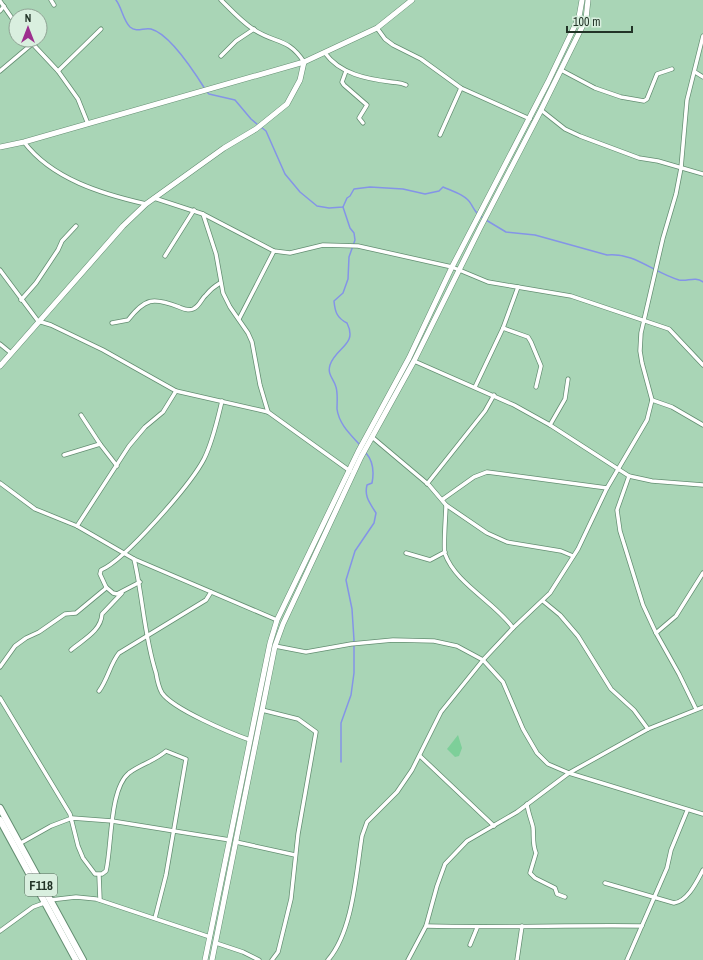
<svg xmlns="http://www.w3.org/2000/svg" width="703" height="960" viewBox="0 0 703 960" font-family="'Archivo Narrow',sans-serif">
<style>
.green{fill:#7dcf99}
.lines{fill:none;stroke-linecap:round;stroke-linejoin:round}
.stream{stroke:#8494e7;stroke-width:1.5}
.street-casing{stroke:#648e72;stroke-width:5}
.secondary-casing{stroke:#648e72;stroke-width:6}
.primary-casing{stroke:#648e72;stroke-width:8}
.street{stroke:#fff;stroke-width:3.5}
.secondary{stroke:#fff;stroke-width:5}
.primary{stroke:#fff;stroke-width:6}
.labels{text-anchor:middle;stroke-width:4;stroke-linejoin:round;paint-order:stroke}
.shield{fill:#d9efdf;stroke:#596b5e;stroke-width:1}
.shield-label{font-size:13px;font-weight:bold;fill:#223327}
</style>
<rect width="100%" height="100%" fill="#a9d5b6"/>
<!-- green -->
<path class="green" d="M458 735 462 748 459 756 455 757 447 749Z"/>
<g class="lines">
<!-- stream -->
<g class="stream">
<path d="M116 0C122 8 123 20 130 27 137 33 144 27 151 29 170 34 195 73 205 89"/>
<path d="M207 92 209 94 235 100 251 119 258 125"/>
<path d="M261 127 266 131 285 174 300 192 317 206 329 208 343 207 347 198 350 196 354 189 370 187 403 189 425 194 439 191 443 187C452 191 466 195 471 204 475 211 476 213 483 218"/>
<path d="M343 207 350 228 354 233 355 240 349 257 348 279 343 293 334 301C335 312 337 318 347 323 358 345 336 347 330 365 327 375 334 379 336 387 338 394 337 402 337 409 339 424 350 434 360 445"/>
<path d="M486 220 506 232 535 235 607 255C634 252 654 273 679 280 687 282 695 276 703 282"/>
<path d="M341 762V723L351 695 354 673V640L352 609 346 580 355 551 374 523 376 513C370 503 364 497 367 485L372 483C374 473 373 461 366 453"/>
</g>
<!-- street casing -->
<g class="street-casing">
<g id="street">
<path d="M51 0 54 5"/>
<path d="M221 0C231 10 241 21 253 29 275 44 288 37 304 62"/>
<path d="M0 1 16 24"/>
<path d="M0 11 4 6"/>
<path d="M377 28 385 39 393 45 421 59 461 88 530 119"/>
<path d="M29 40 58 71 78 99 88 124"/>
<path d="M325 53C340 74 367 79 391 82 397 83 400 82 406 85"/>
<path d="M221 56 236 41 254 29"/>
<path d="M561 70 595 88 621 97 644 101 647 99 657 74 672 69"/>
<path d="M0 71 32 44"/>
<path d="M58 71 101 29"/>
<path d="M346 71 342 82 344 85 367 105 359 118 363 123"/>
<path d="M695 72 703 77"/>
<path d="M541 110 565 129 580 136 639 158 658 161 703 174"/>
<path d="M440 135 461 88"/>
<path d="M24 142C52 179 102 194 146 204"/>
<path d="M154 198 203 214 274 251 290 253 323 245 358 246 452 267 488 282 571 296 669 329 703 365"/>
<path d="M203 214 216 254 223 293 230 307 248 333 252 342 260 385 268 412"/>
<path d="M165 256 194 210"/>
<path d="M0 270 38 321 51 325 103 350 176 391 268 412 350 471"/>
<path d="M21 300 36 283 58 250 62 241 76 226"/>
<path d="M239 319 274 251"/>
<path d="M112 323 128 320C145 298 153 297 179 307 184 309 188 311 193 309 200 306 201 299 206 295 210 290 215 286 220 283"/>
<path d="M503 328 528 337 531 342 541 366 536 387"/>
<path d="M0 344 11 353"/>
<path d="M414 361 514 405 550 425 629 476 652 481 703 485"/>
<path d="M475 387 503 328 518 287"/>
<path d="M652 400 672 407 703 425"/>
<path d="M81 415 100 444"/>
<path d="M550 425 565 399 568 379"/>
<path d="M372 437 429 485 446 505 487 533 507 542 561 551 573 556"/>
<path d="M64 455 100 444 117 466"/>
<path d="M629 476 617 510 620 531 643 605 656 633 679 674 696 709"/>
<path d="M0 483 35 509 77 526 134 559 277 620"/>
<path d="M427 484 485 411 494 395"/>
<path d="M443 499 474 477 487 472 607 488"/>
<path d="M446 505C446 513 443 548 445 554 456 584 495 602 513 628"/>
<path d="M77 526 129 446 145 427 163 412 176 391"/>
<path d="M406 553 430 560 445 552"/>
<path d="M134 559C143 597 144 636 156 673 157 679 159 688 162 693 173 709 230 733 250 740"/>
<path d="M106 587 100 574 101 570C125 560 191 484 204 459 213 441 217 421 222 401"/>
<path d="M543 601 560 615 578 636 611 689 634 710 648 729"/>
<path d="M656 633 676 616 703 573"/>
<path d="M275 646 306 652 351 644 393 640 434 641 457 646 483 660 503 682 523 729 537 753 548 764 569 773 703 814"/>
<path d="M71 650C84 639 101 631 102 614L122 593"/>
<path d="M0 667 15 646 26 638 39 632 65 614 76 613 105 589 106 587 113 593 117 594 140 582"/>
<path d="M99 691C108 679 110 664 119 653L206 600 211 592"/>
<path d="M0 698 70 814 78 846 83 858 95 874H102L106 871C112 847 109 789 129 773 141 764 155 761 166 751L186 759 166 875 155 918"/>
<path d="M262 710 298 719 316 732 298 834 291 899 278 952 272 960"/>
<path d="M420 756 494 826"/>
<path d="M527 804C528 812 531 819 533 827 534 836 532 843 536 853L530 873 535 878 555 888 557 894 565 897"/>
<path d="M236 842 295 855"/>
<path d="M19 844 51 826 72 818 112 821 230 840"/>
<path d="M99 875 100 900"/>
<path d="M605 883 674 903C688 901 697 881 703 870"/>
<path d="M50 900 76 897 96 899 210 937"/>
<path d="M426 926C498 928 570 925 642 926"/>
<path d="M0 931 33 907 44 903"/>
<path d="M216 943 243 952 259 960"/>
<path d="M470 945 477 928"/>
<path d="M328 960C353 931 356 874 362 836L367 822 397 792 412 770 441 712 483 660 513 628 550 593 578 549 607 488 647 420 652 400 642 363 640 351 641 333 663 238 676 194 681 168 687 100 703 36"/>
<path d="M408 960 426 926 437 886 445 864 467 841 517 812 569 773 648 729 703 707"/>
<path d="M517 960 522 926"/>
<path d="M627 960 667 868 671 850 687 811"/>
</g>
</g>
<!-- secondary casing -->
<g class="secondary-casing">
<g id="secondary">
<path d="M0 147 24 142 304 62 377 28 412 0"/>
<path d="M0 366 123 226 146 204 224 148 256 129 287 104 300 80 304 62"/>
<path d="M205 960 270 643 277 620 358 452 409 358 452 267 548 82 579 17 582 0"/>
<path d="M212 960 275 646 283 624 361 457 414 361 480 228 541 110 586 19 588 0"/>
</g>
</g>
<!-- primary casing -->
<g class="primary-casing">
<g id="primary">
<path d="M0 808 83 960"/>
<path d="M0 820 76 960"/>
</g>
</g>
<!-- street -->
<use href="#street" class="street"/>
<!-- secondary -->
<use href="#secondary" class="secondary"/>
<!-- primary -->
<use href="#primary" class="primary"/>
</g>
<g class="labels">
<!-- shield labels -->
<rect class="shield" x="25" y="874" width="32" height="22" rx="3"/>
<g class="shield-label">
<text x="41" y="890">F118</text>
</g>
</g>
<!-- north arrow -->
<g transform="translate(28 28)"><circle r="19" fill="#d9efdf" stroke="#90a495"/>
<path d="M0-3L7 15L0 10L-7 15Z" fill="#9d2f8e"/>
<text y="-6" font-size="11" font-weight="bold" text-anchor="middle" fill="#223327">N</text>
</g>
<!-- scale -->
<path d="M567 26v6h65v-6" fill="none" stroke="#223327" stroke-width="2"/>
<text x="573" y="26" font-size="12" fill="#223327" stroke="#d9efdf" stroke-width="3" paint-order="stroke">100 m</text>
</svg>
